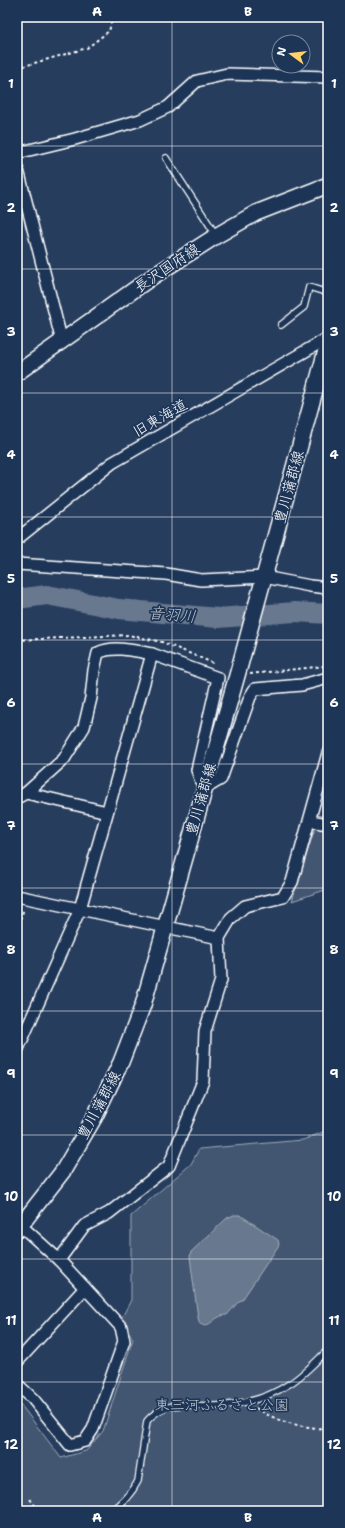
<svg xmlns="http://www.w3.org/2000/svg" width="345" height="1528" viewBox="0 0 345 1528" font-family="'Shantell Sans','Klee One',sans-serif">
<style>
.green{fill:#425672;stroke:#a0aab8}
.water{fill:#67788e;stroke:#a4aebb}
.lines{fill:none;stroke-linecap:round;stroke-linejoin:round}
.river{stroke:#67788e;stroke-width:20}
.lane-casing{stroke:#fff;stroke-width:8}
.street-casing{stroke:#fff;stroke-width:14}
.secondary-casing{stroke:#fff;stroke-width:18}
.path{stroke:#fff;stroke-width:2;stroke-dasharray:3 3;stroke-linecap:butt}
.lane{stroke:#1d3557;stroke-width:5.5}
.street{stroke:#1d3557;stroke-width:11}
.secondary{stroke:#1d3557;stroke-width:15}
.grid{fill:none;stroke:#fff;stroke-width:1;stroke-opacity:0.55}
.labels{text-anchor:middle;stroke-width:3.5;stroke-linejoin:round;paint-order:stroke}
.street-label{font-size:15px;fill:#fff;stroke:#1d3557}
.park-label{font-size:15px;fill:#bdc4ce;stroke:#1d3557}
.water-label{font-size:16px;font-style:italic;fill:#bbc2cc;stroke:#1d3557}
.neatline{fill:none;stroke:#fff;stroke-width:1.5}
.grid-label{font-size:13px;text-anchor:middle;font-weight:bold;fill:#fff}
</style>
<rect width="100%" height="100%" fill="#263d5e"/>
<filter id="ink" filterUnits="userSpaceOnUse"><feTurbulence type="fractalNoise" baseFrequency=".025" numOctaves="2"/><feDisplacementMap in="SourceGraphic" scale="8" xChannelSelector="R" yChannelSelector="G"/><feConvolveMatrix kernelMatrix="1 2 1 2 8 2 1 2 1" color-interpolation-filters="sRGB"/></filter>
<g filter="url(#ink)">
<!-- green -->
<g class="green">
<path d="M315 828 328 830V889L292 901Z"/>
<path d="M328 1130V1511H17V1409L21 1405 61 1458 86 1451 103 1431 133 1339 121 1319 131 1300V1216L191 1164 199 1149 303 1140Z"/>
</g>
<!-- water -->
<path class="water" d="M234 1215H240L278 1240 279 1245 242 1300 239 1301 227 1315C217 1315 213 1323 205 1326L200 1324 198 1318 190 1257 191 1252 227 1218Z"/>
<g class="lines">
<!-- river -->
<path class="river" d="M17 599 47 595 119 609 218 618 295 612 328 614"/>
<!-- lane casing -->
<g class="lane-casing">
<g id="lane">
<path d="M166 158 216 235"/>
<path d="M281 325 304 307 309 287 328 293"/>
<path d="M111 1511C122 1504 132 1493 138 1481L147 1421C166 1399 188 1406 213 1406 223 1406 236 1404 246 1402 260 1399 277 1392 289 1384 302 1377 317 1360 328 1350"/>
</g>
</g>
<!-- street casing -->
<g class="street-casing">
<g id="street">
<path d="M17 153 75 139 140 120 168 107 197 81 227 74 328 77"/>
<path d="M17 166 62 342"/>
<path d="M17 539 112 463 328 338"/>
<path d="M17 564 166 574 201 580 264 577 310 586 328 588"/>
<path d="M26 793 64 759 84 727 91 698 94 670 98 653C113 645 136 651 152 654"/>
<path d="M17 798 26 793 107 812"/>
<path d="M310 821 328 824"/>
<path d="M17 896 219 938"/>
<path d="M17 1051 80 909 152 654 218 678 197 770 204 789 221 779 250 697 255 689 302 685 328 678"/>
<path d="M17 1222 59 1260 121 1327 124 1341 93 1429 85 1441 70 1445 33 1399 17 1384"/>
<path d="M59 1260 84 1226 109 1213 169 1166 203 1081 205 1031 221 980 219 938 231 918 245 906 283 897 292 882 328 753"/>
<path d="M17 1362 85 1288"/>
</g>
</g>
<!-- secondary casing -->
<g class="secondary-casing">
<g id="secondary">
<path d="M17 373 152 277 216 236 256 213 328 185"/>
<path d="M17 1230 63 1171 94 1118 121 1062 143 1005 240 665 328 343"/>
</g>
</g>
<!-- path -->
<g class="path">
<path d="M17 68 87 48 109 31 113 17"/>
<path d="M17 640 128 635 162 642 213 663"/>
<path d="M250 674 325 666"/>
<path d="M17 931 24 908"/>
<path d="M256 1408C279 1423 301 1427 328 1429"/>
<path d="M30 1499 39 1511"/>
</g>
<!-- lane -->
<use href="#lane" class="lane"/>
<!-- street -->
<use href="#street" class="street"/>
<!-- secondary -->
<use href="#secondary" class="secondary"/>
</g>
</g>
<!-- grid -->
<path class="grid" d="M172 17V1511M17 146H328M17 269H328M17 393H328M17 517H328M17 640H328M17 764H328M17 888H328M17 1011H328M17 1135H328M17 1259H328M17 1382H328"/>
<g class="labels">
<!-- street labels -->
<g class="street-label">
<text transform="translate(167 268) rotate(-34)" y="5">長沢国府線</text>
<text transform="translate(160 418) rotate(-30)" y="5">旧東海道</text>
<text transform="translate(289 487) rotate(-75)" y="5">豊川蒲郡線</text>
<text transform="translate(201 799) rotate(-74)" y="5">豊川蒲郡線</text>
<text transform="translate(99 1105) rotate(-62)" y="5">豊川蒲郡線</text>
</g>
<!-- park labels -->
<g class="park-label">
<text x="222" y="1410">東三河ふるさと公園</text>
</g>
<!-- water labels -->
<g class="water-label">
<text transform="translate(172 614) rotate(5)" y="6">音羽川</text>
</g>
</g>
<!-- margin -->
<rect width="345" height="1528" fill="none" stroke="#1d3557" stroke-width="44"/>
<!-- north arrow -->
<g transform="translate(291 54) rotate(285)"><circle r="19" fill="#1d3557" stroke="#77869a"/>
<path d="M0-3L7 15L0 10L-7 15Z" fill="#ffd166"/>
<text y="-6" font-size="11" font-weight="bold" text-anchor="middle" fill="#ffffff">N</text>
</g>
<rect x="22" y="22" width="301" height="1484" class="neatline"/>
<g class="grid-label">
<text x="97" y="16">A</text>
<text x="248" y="16">B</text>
<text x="11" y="88">1</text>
<text x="334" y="88">1</text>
<text x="11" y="212">2</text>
<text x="334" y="212">2</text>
<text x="11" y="336">3</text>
<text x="334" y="336">3</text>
<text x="11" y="459">4</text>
<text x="334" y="459">4</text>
<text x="11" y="583">5</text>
<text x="334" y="583">5</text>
<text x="11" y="707">6</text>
<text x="334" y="707">6</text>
<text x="11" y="830">7</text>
<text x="334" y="830">7</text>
<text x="11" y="954">8</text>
<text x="334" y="954">8</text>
<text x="11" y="1078">9</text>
<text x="334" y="1078">9</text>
<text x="11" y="1201">10</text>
<text x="334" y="1201">10</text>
<text x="11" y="1325">11</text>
<text x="334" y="1325">11</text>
<text x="11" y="1449">12</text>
<text x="334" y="1449">12</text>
<text x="97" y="1522">A</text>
<text x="248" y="1522">B</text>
</g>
</svg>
